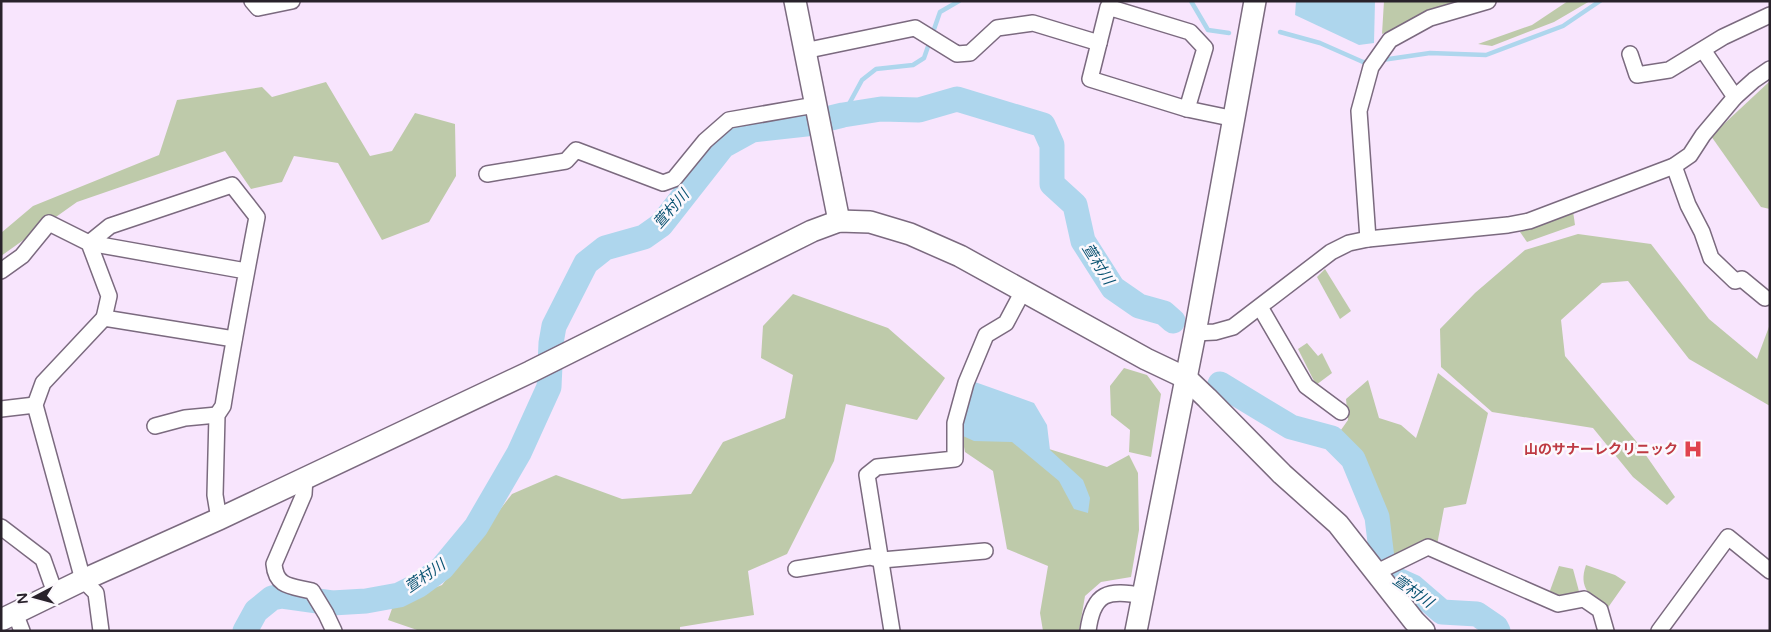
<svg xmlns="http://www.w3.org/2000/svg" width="1771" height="632" viewBox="0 0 1771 632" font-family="'Varela Round','Noto Sans JP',sans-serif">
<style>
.green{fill:#becaaa}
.water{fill:#aed6ed}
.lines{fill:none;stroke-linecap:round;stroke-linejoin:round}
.stream{stroke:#aed6ed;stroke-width:4.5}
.river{stroke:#aed6ed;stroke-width:25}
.street-casing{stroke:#7b6a7f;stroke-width:18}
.secondary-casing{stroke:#7b6a7f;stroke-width:24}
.street{stroke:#fff;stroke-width:15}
.secondary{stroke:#fff;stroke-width:21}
.labels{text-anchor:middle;stroke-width:5;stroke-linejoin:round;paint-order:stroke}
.health-label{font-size:14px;font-weight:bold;fill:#be3a42;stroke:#fcf8fd;text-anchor:end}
.water-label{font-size:15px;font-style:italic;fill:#0a5372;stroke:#fcf8fd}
</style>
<rect width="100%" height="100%" fill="#f8e5fd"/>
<!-- green -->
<g class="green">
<path d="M1384 1H1472L1431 14 1382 34Z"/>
<path d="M1568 1H1590L1554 22 1492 46 1478 44 1532 25Z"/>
<path d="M1770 81V209L1761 207 1711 136Z"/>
<path d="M326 82 370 156 392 151 415 113 455 124 456 176 429 222 382 240 338 163 294 156 282 182 251 189 225 151 77 202 1 256V233L33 206 159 155 177 100 262 87 272 97Z"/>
<path d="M1573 211 1575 225 1527 242 1520 232Z"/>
<path d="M1578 234 1651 244 1709 319 1757 359 1770 324V406L1689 359 1628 281 1602 283 1561 320 1565 356 1636 441 1675 497 1667 505 1633 477 1593 428 1492 412 1441 367 1440 329 1475 293 1525 250Z"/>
<path d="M1325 269 1351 311 1340 319 1317 277Z"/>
<path d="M793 294 888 328 945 378 917 420 846 404 834 461 787 554 748 571 754 615 680 627V631H420L388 620 394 603 442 585 512 494 556 475 622 499 691 494 723 442 785 418 793 375 761 358 763 326Z"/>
<path d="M1307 343 1318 356 1322 353 1332 373 1316 385 1298 349Z"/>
<path d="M1124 368 1147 375 1161 394 1151 457 1129 452 1130 430 1111 415 1110 386Z"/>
<path d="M1438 373 1488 413 1466 504 1444 508 1437 545 1389 562 1378 503 1355 454 1336 437 1348 420 1346 399 1368 380 1379 418 1401 425 1416 438Z"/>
<path d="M959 421 1107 467 1129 455 1138 473 1139 530 1131 577 1101 582 1085 596 1079 631H1043L1040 613 1048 566 1007 549 993 471 965 452Z"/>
<path d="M1586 565 1615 575 1626 582 1607 609C1590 596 1578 588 1586 565Z"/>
<path d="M1559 566 1573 569 1580 595 1561 600 1548 596Z"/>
</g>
<!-- water -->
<g class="water">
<path d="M1296 1H1375L1374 43 1359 45 1295 15Z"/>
<path d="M975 382 1034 403 1047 425 1050 450 1083 480 1090 498 1088 513 1074 509 1059 481 1012 442 974 441 963 436V414Z"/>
</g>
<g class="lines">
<!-- stream -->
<g class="stream">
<path d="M1191 1 1208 30 1229 33"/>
<path d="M1280 32 1320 43 1363 62H1369"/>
<path d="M1382 60 1430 53 1486 55 1563 26 1600 1"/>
<path d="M843 115 862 80 876 69 913 65 924 58 940 12 959 1"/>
</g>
<!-- river -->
<g class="river">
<path d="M1220 384 1291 427 1332 438 1353 459 1377 517 1383 567 1393 578 1413 587 1442 612 1477 614 1496 627 1498 631"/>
<path d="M245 631 256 611 272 598 282 596 332 603 366 601 399 595 419 585 442 568 476 527 519 453 549 387 551 343 554 326 586 263 605 248 644 237 661 225 723 146 752 130 806 124 843 115 881 109 919 110 957 99 1043 125 1052 145V184L1075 205 1083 241 1113 288 1139 306 1164 313 1173 321"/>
</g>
<!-- street casing -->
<g class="street-casing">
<g id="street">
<path d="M252 1 258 8 292 1"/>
<path d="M1099 43 1108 7 1190 32 1205 48 1187 109"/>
<path d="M1703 50 1735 97"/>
<path d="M804 51 915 28 957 54 970 53 997 28 1033 23 1099 43 1090 79 1187 109 1235 119"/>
<path d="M1630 54 1637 75 1669 70 1723 37 1770 15"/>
<path d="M1674 166 1688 205 1702 232 1711 258 1735 281 1742 279 1765 298"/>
<path d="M487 174 566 161 576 150 663 183 674 179 705 141 729 120 815 105"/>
<path d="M1368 239 1359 111 1371 67 1390 40 1430 18 1488 1"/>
<path d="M1 271 22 256 49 223 89 243 109 296 104 318"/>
<path d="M1260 307 1306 386 1341 412"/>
<path d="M1195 333 1215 332 1233 327 1331 252 1349 243 1368 239 1508 225 1529 221 1674 166 1690 155 1703 135 1735 97 1754 80 1770 69"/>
<path d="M1 409 35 405"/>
<path d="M155 426 185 418 217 415"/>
<path d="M305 478 304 494 274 564C276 588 292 586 312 591L326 614 334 631"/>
<path d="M219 519 215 495 217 415 223 406C233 343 245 280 257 217L232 185 110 226 89 243 246 271"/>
<path d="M1 527 43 559 55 593"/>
<path d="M796 569 870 557 882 560 985 551"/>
<path d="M1375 573 1428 547 1558 604 1584 599 1600 610 1606 631"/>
<path d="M15 613 22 631"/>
<path d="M101 631 96 593 83 580 35 405 43 383 104 318 234 339"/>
<path d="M892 631 867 475 877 467 955 459V423L966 383 986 335 1006 323 1023 291"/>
<path d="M1088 631C1093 592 1108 589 1144 596"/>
<path d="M1659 631 1728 537 1770 571"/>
</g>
</g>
<!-- secondary casing -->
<g class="secondary-casing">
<g id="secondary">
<path d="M795 1 839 221"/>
<path d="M1 620 83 580 219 519 530 372 812 231 839 221 870 222 910 234 960 256 1146 359 1186 378 1207 398 1282 474 1338 524 1414 621 1424 631"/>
<path d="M1136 631 1195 333 1255 1"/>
</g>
</g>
<!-- street -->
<use href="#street" class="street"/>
<!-- secondary -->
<use href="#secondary" class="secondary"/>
</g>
<!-- icons -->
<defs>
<g id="hospital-bare" transform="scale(1.5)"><path d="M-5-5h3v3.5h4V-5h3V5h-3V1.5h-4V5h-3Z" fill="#e0444e" stroke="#fcf8fd" stroke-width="2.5" paint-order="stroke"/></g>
</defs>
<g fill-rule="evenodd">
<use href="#hospital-bare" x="1693" y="449"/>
</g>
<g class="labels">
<!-- health labels -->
<g class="health-label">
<text x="1678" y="454">山のサナーレクリニック</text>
</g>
<!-- water labels -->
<g class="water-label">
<text transform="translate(671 209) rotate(-49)" y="5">萱村川</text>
<text transform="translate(1098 264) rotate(58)" y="5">萱村川</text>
<text transform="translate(425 576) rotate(-35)" y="5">萱村川</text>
<text transform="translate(1413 591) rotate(35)" y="5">萱村川</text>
</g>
</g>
<!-- border -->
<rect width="1771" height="632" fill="none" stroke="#29222b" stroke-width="5"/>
<!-- north arrow -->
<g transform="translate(35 597) rotate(264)" stroke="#fcf8fd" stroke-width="4" paint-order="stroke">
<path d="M0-4L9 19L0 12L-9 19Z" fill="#29222b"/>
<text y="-8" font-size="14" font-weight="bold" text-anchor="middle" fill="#29222b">N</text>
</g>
</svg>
